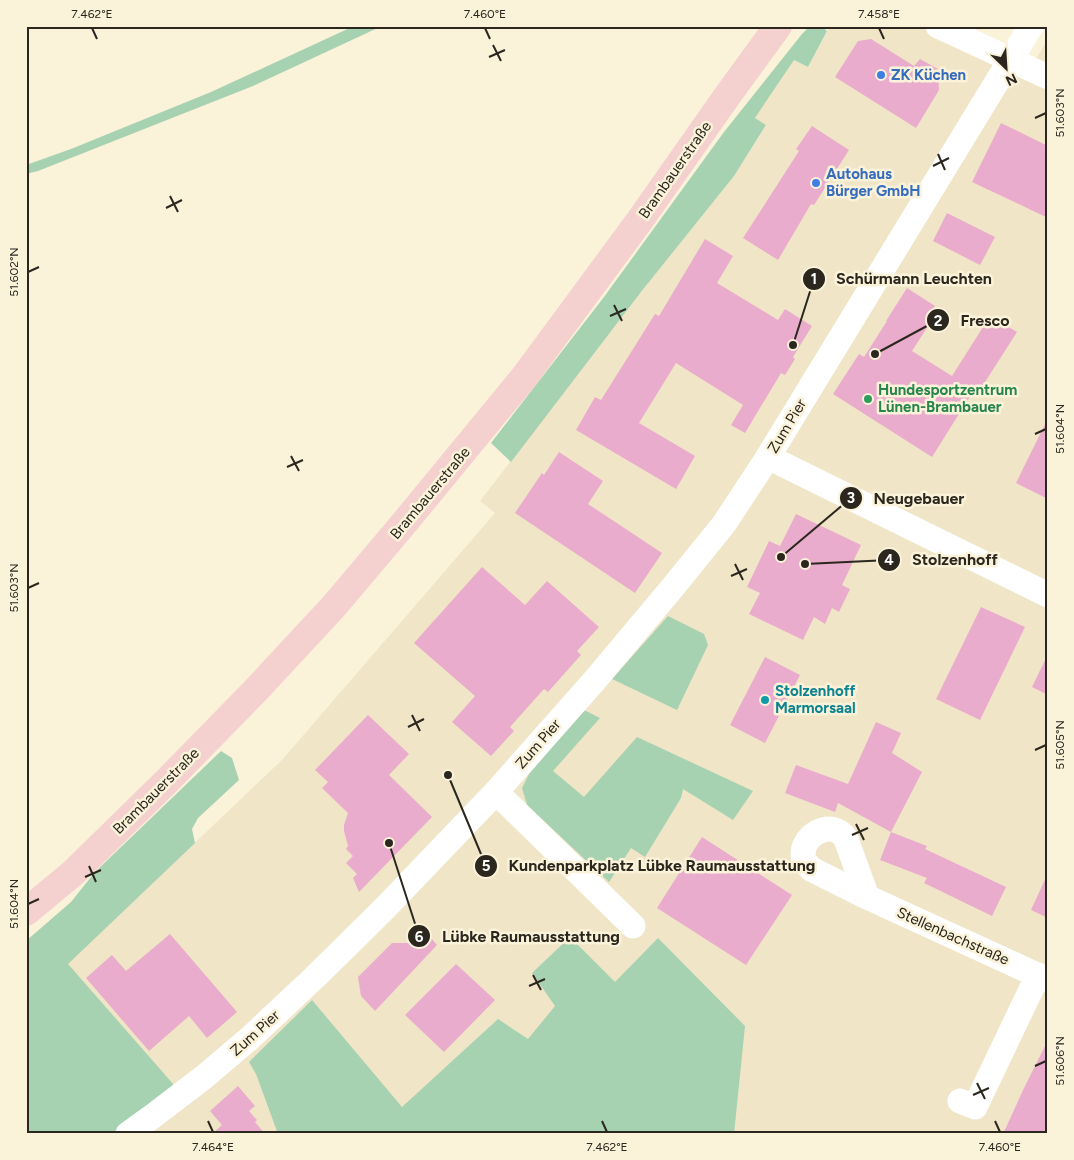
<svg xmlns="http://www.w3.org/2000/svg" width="1074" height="1160" viewBox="0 0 1074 1160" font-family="Figtree,sans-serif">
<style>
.built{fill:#f0e5c7}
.green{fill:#a6d2b2}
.building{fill:#eaaccc}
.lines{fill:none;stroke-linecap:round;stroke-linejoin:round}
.minor{stroke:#fff;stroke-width:25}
.major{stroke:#f4d0ce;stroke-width:28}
.ticks{fill:none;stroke:#2b271e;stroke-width:2}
.shop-dot{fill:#3f7fe0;stroke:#fbf2da;stroke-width:2}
.leisure-dot{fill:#2e9e5b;stroke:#fbf2da;stroke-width:2}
.culture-dot{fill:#0f9aa8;stroke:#fbf2da;stroke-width:2}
.labels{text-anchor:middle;stroke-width:5;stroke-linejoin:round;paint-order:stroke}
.shop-label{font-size:15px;font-weight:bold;fill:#366cbe;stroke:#fbf2da;text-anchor:start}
.street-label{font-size:15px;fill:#2b271e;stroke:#fbf2da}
.leisure-label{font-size:15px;font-weight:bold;fill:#27864d;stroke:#fbf2da;text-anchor:start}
.culture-label{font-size:15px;font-weight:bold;fill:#0d838f;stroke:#fbf2da;text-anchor:start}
.leader{fill:none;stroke:#2b271e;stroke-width:2}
.callout-dot{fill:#2b271e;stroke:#fbf2da;stroke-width:2}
.mark-label{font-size:15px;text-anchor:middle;font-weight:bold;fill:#fff}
.callout-label{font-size:16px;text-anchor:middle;font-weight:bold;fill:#2b271e;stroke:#fbf2da;stroke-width:5;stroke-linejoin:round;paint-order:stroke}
.neatline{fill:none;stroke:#2b271e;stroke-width:2}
.ticks-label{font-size:12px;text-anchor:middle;fill:#2b271e}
</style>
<rect width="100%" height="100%" fill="#fbf2da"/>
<!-- built -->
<path class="built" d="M830 26H916L1036 59 1048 39V1134H26V999L67 964 282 760 495 513 480 501 641 292 734 176 766 126 755 118 794 60 808 67Z"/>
<!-- green -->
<g class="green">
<path d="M354 26H382L253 86 38 171 26 174V165L71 149 211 92Z"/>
<path d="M810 26H821L827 31 808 67 794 60 755 118 766 125 734 176 641 292 511 462 491 443 604 297 724 132 802 34Z"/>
<path d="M668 616 704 634 708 645 677 710 612 679Z"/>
<path d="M584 710 600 718 553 771 584 797 637 737 753 791 733 820 683 789 681 798 645 857 631 848 609 882 527 805 522 788 529 774Z"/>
<path d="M221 751 232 758 239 780 198 818 192 829 195 843 68 964 174 1085 111 1134H26V941L71 902 95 872Z"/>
<path d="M570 937 615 982 658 938 745 1026 734 1134H278L256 1074 249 1062 312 1000 402 1107 498 1019 528 1039 555 1006 532 973Z"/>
</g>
<!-- building -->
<g class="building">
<path d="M871 39 914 66 920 59 938 69 939 90 916 128 835 77 858 41Z"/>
<path d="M1001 123 1048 146V218L972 182Z"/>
<path d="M812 126 849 150 814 205 811 204 778 260 743 238 799 151 796 149Z"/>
<path d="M947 213 995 237 980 265 933 241Z"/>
<path d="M705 239 733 256 717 283 778 320 785 309 812 326 793 357 795 359 785 375 781 373 745 433 731 425 743 405 676 363 639 423 695 456 676 489 576 430 595 397 601 400 655 314 659 316Z"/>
<path d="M907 288 935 306 928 317 932 320 912 351 952 376 990 316 1017 332 978 393 974 390 932 457 833 394 859 354 864 357 887 321H886Z"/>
<path d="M1048 418V499L1016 483Z"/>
<path d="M559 452 603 481 588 504 662 553 635 593 515 513 542 473 544 475Z"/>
<path d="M796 514 861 545 842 585 850 589 839 612 832 608 825 624 814 617 803 640 749 614 760 593 747 587 769 541 780 546Z"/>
<path d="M482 567 525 605 547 581 599 627 577 651 581 655 548 692 544 689 510 727 514 731 491 756 452 722 475 696 414 643Z"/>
<path d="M981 607 1025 627 980 720 936 699Z"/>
<path d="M1048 654V695L1032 687Z"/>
<path d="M765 657 800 675 765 743 730 725Z"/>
<path d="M368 715 409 754 389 775 432 817 359 892 353 878 357 874 346 863 353 856 346 849 348 846 344 831V825L348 813 322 788 328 782 315 770Z"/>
<path d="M876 722 901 733 892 753 922 772 891 832 927 846 925 849 1006 887 992 916 924 883 927 878 880 860 891 832 838 803 835 812 785 793 796 765 848 784Z"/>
<path d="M702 837 792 895 746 965 657 908Z"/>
<path d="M1048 873V918L1031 910Z"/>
<path d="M424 930 437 945 375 1011 361 996 358 977 392 943H409Z"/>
<path d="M170 934 237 1012 207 1038 189 1016 149 1051 86 978 112 955 126 971Z"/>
<path d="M456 964 495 1000 444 1052 405 1015Z"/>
<path d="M1048 1040V1134H1003L1024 1088Z"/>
<path d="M238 1086 255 1106 249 1111 257 1120 255 1122 265 1134H212L222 1125 210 1111Z"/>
</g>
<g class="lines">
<!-- minor -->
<g class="minor">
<path d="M938 26 1048 77"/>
<path d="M768 457 1048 595"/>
<path d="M496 792 633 926"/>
<path d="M867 897 811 869C809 866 805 863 804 860 797 837 832 816 846 839L867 897 1048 980"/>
<path d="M960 1101 975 1107 1038 975"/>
<path d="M128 1134 153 1116 204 1077 250 1038 315 977 385 908 496 792 595 680 673 587 724 524 768 457 1031 26"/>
</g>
<!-- major -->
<path class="major" d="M26 912 73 873 167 781 256 690 334 606 405 522 525 376 640 220 725 99 778 26"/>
</g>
<!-- ticks -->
<path class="ticks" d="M92 28 97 39M485 28 490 39M879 28 884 39M493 45 501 61M489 57 505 50M1035 118 1046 113M938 154 945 170M933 166 949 158M170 196 178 212M166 208 182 200M28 272 39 267M614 305 622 321M610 316 626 309M1035 434 1046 429M291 456 299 471M287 467 303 460M735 564 743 580M731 576 747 569M28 588 39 583M412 715 420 731M408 727 424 719M1035 750 1046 745M856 824 864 840M852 835 868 828M89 866 96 882M85 877 101 870M28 904 39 899M533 975 541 990M529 986 545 979M1035 1066 1046 1061M977 1083 985 1099M973 1095 989 1088M208 1121 213 1132M602 1121 607 1132M995 1121 1000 1132"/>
<!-- markers -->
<g class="shop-dot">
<circle cx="881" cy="75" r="5"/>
<circle cx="816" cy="183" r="5"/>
</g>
<circle class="leisure-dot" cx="868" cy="399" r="5"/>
<circle class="culture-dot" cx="765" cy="700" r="5"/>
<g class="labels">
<!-- shop labels -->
<g class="shop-label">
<text x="891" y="80">ZK Küchen</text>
<text x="826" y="179">Autohaus<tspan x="826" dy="17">Bürger GmbH</tspan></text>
</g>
<!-- street labels -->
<g class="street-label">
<text transform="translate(675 170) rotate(-55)" y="5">Brambauerstraße</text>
<text transform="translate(787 426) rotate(-59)" y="5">Zum Pier</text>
<text transform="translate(430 493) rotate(-50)" y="5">Brambauerstraße</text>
<text transform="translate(538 744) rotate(-49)" y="5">Zum Pier</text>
<text transform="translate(156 791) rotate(-45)" y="5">Brambauerstraße</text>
<text transform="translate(953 936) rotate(24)" y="5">Stellenbachstraße</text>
<text transform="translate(255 1033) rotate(-42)" y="5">Zum Pier</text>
</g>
<!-- leisure labels -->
<g class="leisure-label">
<text x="878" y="395">Hundesportzentrum<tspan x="878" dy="17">Lünen-Brambauer</tspan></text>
</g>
<!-- culture labels -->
<g class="culture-label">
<text x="775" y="696">Stolzenhoff<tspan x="775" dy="17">Marmorsaal</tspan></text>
</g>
</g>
<!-- callouts -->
<path class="leader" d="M793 345L814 279M875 354L938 320M781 557L851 498M805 564L889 560M448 775L486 866M389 843L419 936"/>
<g class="callout-dot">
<circle cx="793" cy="345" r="5"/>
<circle cx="875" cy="354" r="5"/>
<circle cx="781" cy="557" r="5"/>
<circle cx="805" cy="564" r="5"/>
<circle cx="448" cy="775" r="5"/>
<circle cx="389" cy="843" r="5"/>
<circle cx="814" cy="279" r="12"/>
<circle cx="938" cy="320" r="12"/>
<circle cx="851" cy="498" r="12"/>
<circle cx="889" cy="560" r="12"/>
<circle cx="486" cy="866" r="12"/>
<circle cx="419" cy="936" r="12"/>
</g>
<g class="mark-label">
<text x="814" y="284">1</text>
<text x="938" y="326">2</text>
<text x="851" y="503">3</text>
<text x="889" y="565">4</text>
<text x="486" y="871">5</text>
<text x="419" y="942">6</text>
</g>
<g class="callout-label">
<text x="914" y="284">Schürmann Leuchten</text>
<text x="985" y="326">Fresco</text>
<text x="919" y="504">Neugebauer</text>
<text x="955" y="565">Stolzenhoff</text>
<text x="662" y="871">Kundenparkplatz Lübke Raumausstattung</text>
<text x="531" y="942">Lübke Raumausstattung</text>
</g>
<!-- border -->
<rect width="1074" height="1160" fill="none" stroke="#fbf2da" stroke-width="55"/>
<!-- north arrow -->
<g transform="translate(1006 68) rotate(155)" stroke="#fbf2da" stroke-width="4" paint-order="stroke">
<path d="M0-4L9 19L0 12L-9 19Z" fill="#2b271e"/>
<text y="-8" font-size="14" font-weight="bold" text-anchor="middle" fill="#2b271e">N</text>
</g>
<rect x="28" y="28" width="1018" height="1104" class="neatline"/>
<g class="ticks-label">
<text x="92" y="18">7.462°E</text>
<text x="485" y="18">7.460°E</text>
<text x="879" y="18">7.458°E</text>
<text transform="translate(1060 113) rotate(-90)" y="4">51.603°N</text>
<text transform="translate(14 272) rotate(-90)" y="4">51.602°N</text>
<text transform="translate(1060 429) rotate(-90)" y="4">51.604°N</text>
<text transform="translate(14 588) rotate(-90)" y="4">51.603°N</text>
<text transform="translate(1060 745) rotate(-90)" y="4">51.605°N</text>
<text transform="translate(14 904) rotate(-90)" y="4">51.604°N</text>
<text transform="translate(1060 1061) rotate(-90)" y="4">51.606°N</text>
<text x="213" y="1151">7.464°E</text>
<text x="607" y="1151">7.462°E</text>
<text x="1000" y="1151">7.460°E</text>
</g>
</svg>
